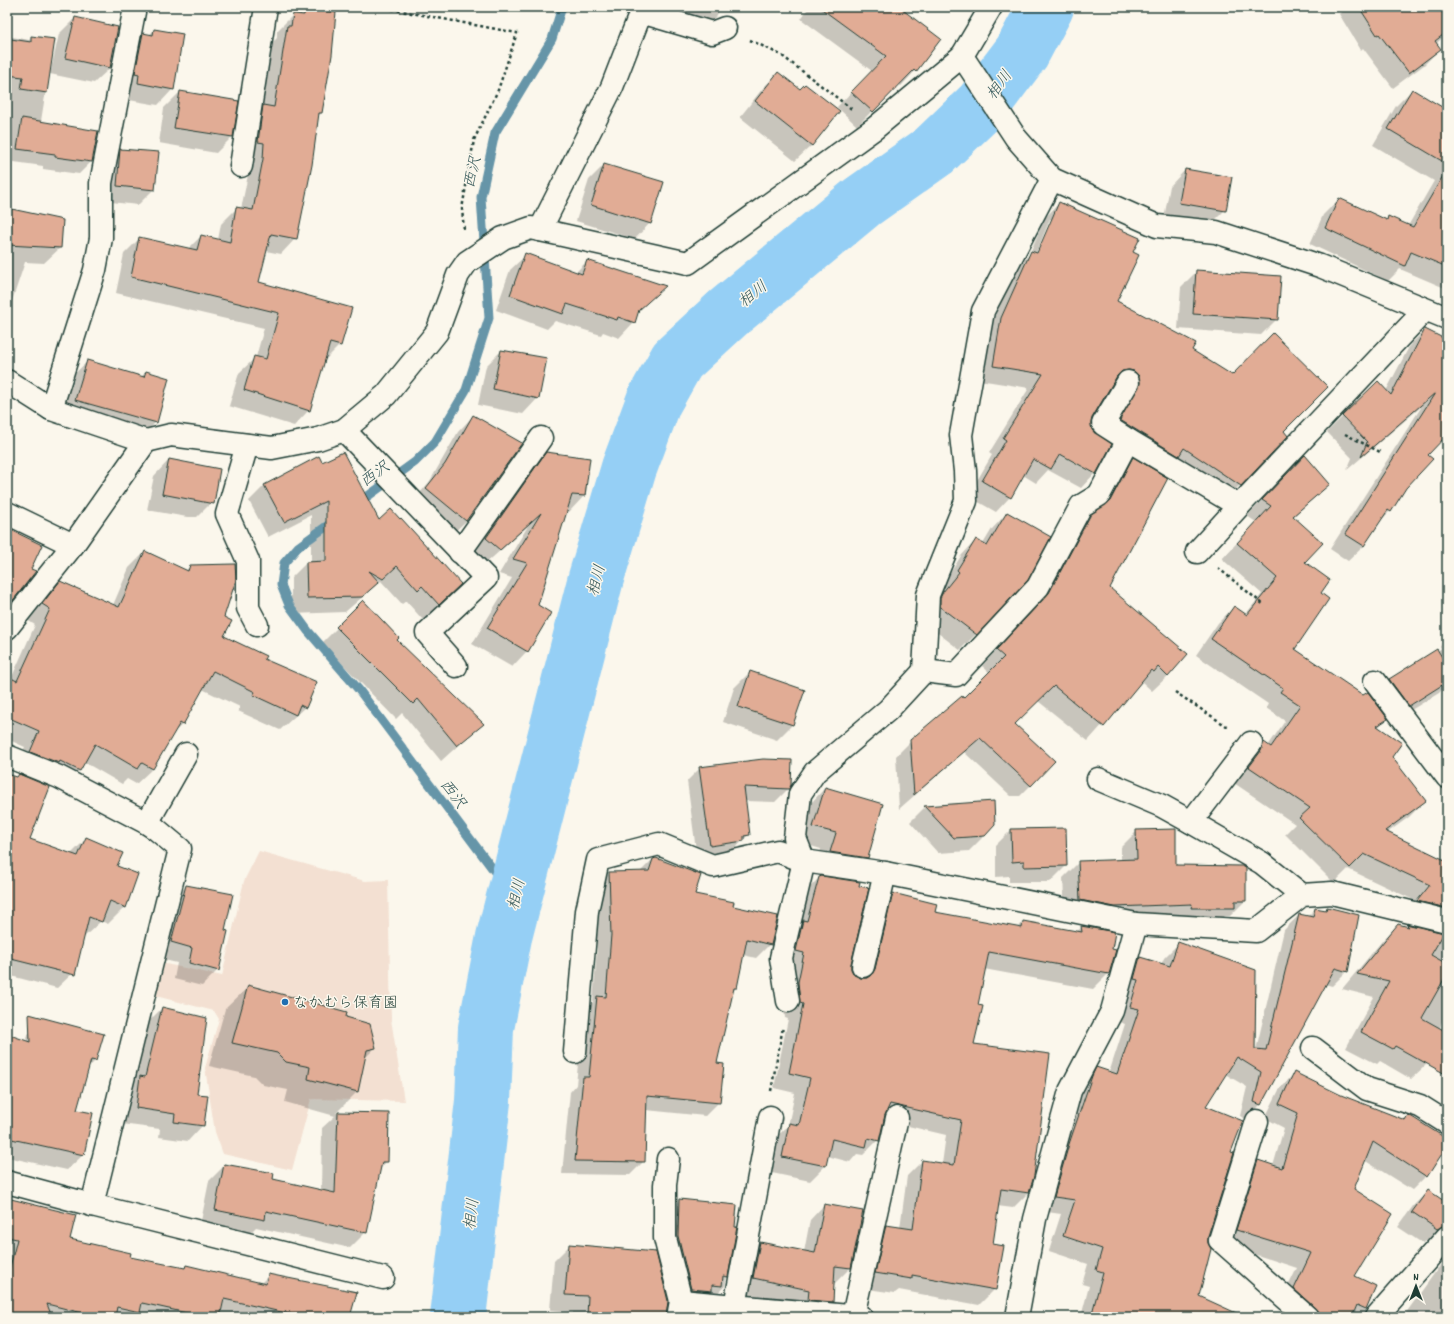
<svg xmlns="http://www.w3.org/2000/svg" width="1454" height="1324" viewBox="0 0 1454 1324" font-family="Dekko,'Klee One',sans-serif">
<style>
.built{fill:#f3e0d2}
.shadow{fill:#0003;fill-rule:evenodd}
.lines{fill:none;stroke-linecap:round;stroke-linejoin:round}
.stream{stroke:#6695a8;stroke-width:9}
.river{stroke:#95cff5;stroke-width:56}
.building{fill:#e1ac95;stroke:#1f3d34}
.minor-casing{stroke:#1f3d34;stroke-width:25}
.path{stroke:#1f3d34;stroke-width:2.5;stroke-dasharray:3 3;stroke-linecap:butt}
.minor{stroke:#fbf7ec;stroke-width:22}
.poi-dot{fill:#1f6fb2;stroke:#fbf7ec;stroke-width:1.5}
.labels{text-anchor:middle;stroke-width:3;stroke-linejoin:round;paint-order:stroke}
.poi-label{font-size:15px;fill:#1f3d34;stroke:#fbf7ec;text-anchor:start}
.water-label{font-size:16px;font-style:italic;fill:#375a5b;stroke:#fbf7ec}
</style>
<rect width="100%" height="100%" fill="#fbf7ec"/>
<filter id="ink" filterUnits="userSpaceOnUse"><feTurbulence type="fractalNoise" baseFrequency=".025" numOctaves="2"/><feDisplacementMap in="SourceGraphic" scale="8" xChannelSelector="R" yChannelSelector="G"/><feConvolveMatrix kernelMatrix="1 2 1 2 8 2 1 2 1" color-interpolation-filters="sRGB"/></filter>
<g filter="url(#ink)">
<!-- built -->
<path class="built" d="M259 851 365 881 388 880 391 1019 404 1101 311 1099 292 1170 223 1154 215 1132 205 1068 219 1019 214 1011 144 993 152 961 222 976 244 881Z"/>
<!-- shadow -->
<g class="shadow">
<path d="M653 7H720L717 15 701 31Z"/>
<path d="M809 7H906L903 11 915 71 901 86 899 84 857 126 837 107 872 71 801 19Z"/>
<path d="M1346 7H1439L1447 18V33L1436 44 1440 49 1424 65 1393 88 1363 48 1361 50 1339 14Z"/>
<path d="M305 10 321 113 318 116 296 238 281 254 266 251 258 283 340 345 324 361 309 410 294 426 229 406 239 373 256 357 264 328 116 293 124 254 140 238 188 249 201 236 218 240 221 224 237 208 241 209 248 175V122L261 108 272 43 277 38V31L293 15 300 16Z"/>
<path d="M75 18 110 68 94 83 50 74 59 34Z"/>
<path d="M154 30 173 89 158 105 123 99 127 49 143 34 149 35Z"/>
<path d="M7 36 29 40 32 37 54 40 41 121 91 162 79 174 43 169V166L7 161Z"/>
<path d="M778 73 800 90 838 111 811 146 795 161 740 117 763 88Z"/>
<path d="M1412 90 1447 111V289L1400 269 1388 281 1310 244 1323 215 1339 199 1386 221 1389 217 1408 226 1434 181 1373 145 1396 106Z"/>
<path d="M180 92 237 102 232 137 216 153 159 143 164 108Z"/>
<path d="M121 150 154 189 138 205 102 201 105 166Z"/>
<path d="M604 165 650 223 635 239 576 221 589 180Z"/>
<path d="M1185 170 1225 210 1209 226 1164 218 1170 186Z"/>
<path d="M1059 203 1132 252 1116 302 1191 350 1283 431 1240 485 1225 500 1106 435 1120 386 1113 384 1091 418 1090 424 1095 473 1081 488 1048 470 1036 483 1023 475 1010 497 996 512 968 496 992 455 989 453 1029 388 979 380 987 333 1017 267 1029 255 1045 218ZM1050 219H1053L1036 258H1034Z"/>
<path d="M7 209 60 248 44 263 25 262 7 316Z"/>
<path d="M526 255 575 273 587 261 664 287 637 312 634 322 619 338 603 332 601 335 555 321 547 329 496 310 510 270Z"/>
<path d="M1197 271 1277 319 1261 335 1178 329 1181 287Z"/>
<path d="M1425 330 1447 341V433L1427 455 1390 511 1379 522 1364 546 1348 561 1330 549 1422 406 1347 470 1352 458 1327 432 1378 382 1386 391 1410 345Z"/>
<path d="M501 351 538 398 523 414 478 405 486 366Z"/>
<path d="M87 362 141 377 146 372 156 422 143 435 63 412 74 374Z"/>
<path d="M473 416 520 444 466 521 450 536 411 504 430 481 458 432Z"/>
<path d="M547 453 589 459 584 496 569 512 566 511 537 606 527 651 512 667 472 644 512 578 499 574 528 526 484 565 471 554 531 469Z"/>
<path d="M1133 459 1109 589 1168 676 1152 691 1142 682 1137 686 1088 741 1038 701 1014 724 1035 781 1020 796H1011L964 752 899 809 896 756 911 741 963 699 990 673 982 666 1034 609 1076 531 1099 510 1118 474Z"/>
<path d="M169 460 213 501 197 517H187L147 510 154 476Z"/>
<path d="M322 463 378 522 445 599 423 620 406 601 402 604 381 581 345 612 291 614V578L306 563H311V515L268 537 249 501 265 485Z"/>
<path d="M1290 472 1329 484 1293 517 1303 563 1319 593 1293 649 1386 719 1378 728 1391 757 1425 801 1409 817 1387 833 1447 864V1008L1427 1064 1411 1079 1380 1061 1377 1064 1346 1048 1374 997 1342 989 1382 941 1398 925 1405 927 1407 925 1443 933 1440 927 1402 916 1416 901 1348 869 1334 883 1285 834 1295 824 1234 783 1248 759 1264 743 1268 746 1285 721 1266 708 1268 704 1196 655 1218 623 1234 607 1245 615 1262 594 1222 559 1256 522 1247 516Z"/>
<path d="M1007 513 976 634 960 650 925 623 927 609 945 588 942 586 961 556 976 540 983 544 992 529Z"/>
<path d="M145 552 185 571 191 566 223 618V636L263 659 305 707 280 730 238 711 240 707 202 689 183 724 172 734 152 769 136 784 127 779 122 784 84 762 79 771 63 786 15 767 25 747 7 739V677L11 679 35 625 27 620 60 582 113 605 129 568Z"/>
<path d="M363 602 396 640 482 724 441 761 402 713 396 719 322 643Z"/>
<path d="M1447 633V684L1439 693 1393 721 1374 695 1390 680 1442 648 1440 647Z"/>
<path d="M750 672 792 725 777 740 723 722 734 688Z"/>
<path d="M700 768 788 789 775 802 745 801 749 834 730 854 697 858 687 781Z"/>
<path d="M7 775 29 839 70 855 86 839 116 867 125 907 108 924 101 921 83 938 75 971 57 988 11 976 7 981Z"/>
<path d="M825 788 867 857 851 873 815 868 821 849 798 842 810 804Z"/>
<path d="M925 807 985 835 969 851 938 853 910 822Z"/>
<path d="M1065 829 1066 866 1050 882H1009V876L996 877V845L1011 830Z"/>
<path d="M1137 831 1175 866 1245 901 1230 916H1225L1218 924 1065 915 1063 878 1079 862 1121 860V847Z"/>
<path d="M653 859 694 894 732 907 770 944 756 958 743 955 736 988 732 992 716 1064 719 1102 705 1116 646 1110 644 1161 630 1175 562 1174 570 1092 576 1085 583 1012 593 1002 597 949 595 887 610 873 640 872Z"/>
<path d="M819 878 850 963V969L853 976 862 979 878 910 893 895 934 913 1017 929 1023 922 1076 932 1082 927 1111 949 1115 951 1108 974 1093 989 984 969 977 1006 973 1045 1028 1193 1013 1208 997 1206 992 1245 995 1289 979 1305 899 1290 895 1293 861 1288 871 1241 886 1226 900 1228 907 1176 922 1161 942 1164 946 1135 883 1120 878 1140 863 1155 857 1154 850 1162 827 1156 825 1166 810 1181 767 1172 774 1139 788 1126 795 1093 774 1088 788 1019 785 1018 783 998 804 893Z"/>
<path d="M186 886 224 930 218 970 202 986 174 979 177 963 156 958 171 902Z"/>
<path d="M1327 908 1347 971 1332 986 1325 984 1261 1104 1246 1119 1240 1116 1247 1087 1225 1074 1204 1107 1230 1153 1207 1236 1198 1296 1242 1317H1081L1089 1286 1082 1284 1088 1264 1049 1251 1061 1214 1040 1211 1082 1083 1097 1069 1109 1073 1125 1024 1116 1021 1125 973 1140 958 1161 965 1164 958 1179 943 1255 1054 1284 930 1299 915 1307 917 1315 909 1324 911Z"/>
<path d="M249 986 345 1017 375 1048 364 1059 357 1092 336 1113 388 1114 387 1161 380 1169 366 1232 350 1248 256 1227 248 1235 200 1226 209 1181 225 1165 271 1180 321 1191 322 1128 335 1116 285 1102 288 1090 263 1085 254 1076 209 1066 225 1009Z"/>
<path d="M162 1008 196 1095 203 1125 188 1141 159 1137 160 1129 121 1124 146 1024Z"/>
<path d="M44 1019 95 1061 88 1068 76 1111 83 1155 67 1170 7 1157V1135L28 1034Z"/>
<path d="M1295 1073 1340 1096 1404 1120 1408 1116 1447 1140V1144L1426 1176 1412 1190 1364 1160 1352 1189 1353 1277 1375 1287 1362 1317H1309L1280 1303 1297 1268 1223 1244 1244 1176 1258 1162 1273 1166 1284 1128 1265 1118 1280 1088Z"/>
<path d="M1447 1079V1086L1444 1085Z"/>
<path d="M1428 1191 1447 1205V1317H1403L1444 1260V1249L1435 1239 1428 1240 1422 1243 1398 1227 1413 1206Z"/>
<path d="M7 1199 69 1240 129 1257 183 1269 186 1266 260 1284 269 1275 349 1317H7Z"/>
<path d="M679 1200 736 1228 725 1286 709 1301 674 1297 664 1216Z"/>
<path d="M824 1205 862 1212 850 1268 835 1283 833 1282 832 1302 817 1316 736 1309 745 1257 760 1243 804 1252 810 1220Z"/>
<path d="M570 1245 641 1317H573V1312L550 1310 554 1261Z"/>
<path d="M1283 1314 1287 1317H1280Z"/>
</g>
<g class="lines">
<!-- stream -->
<g class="stream">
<path d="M357 504 415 462 435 442 466 390 489 318 481 197 495 133 552 39 562 7"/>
<path d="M335 520 298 547 284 563 281 585 289 605 308 631 359 690 495 872 517 887"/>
</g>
<!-- river -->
<path class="river" d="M458 1317 483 1101 486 1028 504 937 596 578 629 468 654 401 677 360 728 313 862 202 934 151 982 105 1022 52 1046 7"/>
</g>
<!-- building -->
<g class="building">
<path d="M819 7H899L941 39 916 72 914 70 873 112 851 92 886 56Z"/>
<path d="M1359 7H1440L1447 16V32L1435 41 1441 49 1409 73 1379 34 1377 35Z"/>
<path d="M305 9 336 12 332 55 322 113H319L312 165 297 239 271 234 259 282 352 308 341 346 330 343 310 411 244 390 254 356 266 359 279 313 131 277 139 237 197 250 201 235 230 242 236 207 253 210 263 159 264 143 258 142 263 105 274 107 287 26H291L293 14 304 15Z"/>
<path d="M75 17 118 27 110 68 65 58Z"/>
<path d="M154 29 183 34 174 90 138 83 139 74 135 73 143 33 153 35Z"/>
<path d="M31 36 55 39 47 93 21 89 23 77 7 75 11 39 31 42Z"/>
<path d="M778 72 800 89 805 84 840 111 812 146 755 101Z"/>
<path d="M1412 89 1447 110V164L1388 129Z"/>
<path d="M180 91 239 101 233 137 174 128Z"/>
<path d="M22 118 98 131 92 162 55 157V154L17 149Z"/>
<path d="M120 149 159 152 155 190 117 186Z"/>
<path d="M604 164 664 182 651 224 591 205Z"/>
<path d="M1185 169 1232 177 1226 211 1179 203Z"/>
<path d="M1447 169V267L1411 252 1405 266 1325 228 1339 198 1387 220 1388 216 1413 227Z"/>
<path d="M1059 202 1140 238 1133 252 1139 255 1117 301 1196 343 1192 350 1232 375 1273 333 1328 387 1284 431 1288 436 1241 486 1184 448 1179 456 1120 420 1140 383 1139 376 1134 371 1129 370 1122 371 1117 376 1092 418 1091 424 1092 430 1112 444 1096 474 1060 454 1051 469 1033 459 1011 498 982 481 1006 440 1003 438 1043 374 993 366 1001 318 1031 251 1037 253Z"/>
<path d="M7 208 63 220 61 248 7 245Z"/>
<path d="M525 253 582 274 587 260 666 286 639 310 635 323 618 317 617 320 567 304 563 314 510 295Z"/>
<path d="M1196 270 1281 276 1278 320 1193 314Z"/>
<path d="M1425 329 1447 340V435L1428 455 1433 459 1406 488 1391 512 1388 510 1364 546 1345 534 1435 393 1361 457 1367 442 1342 416 1378 381 1391 395Z"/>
<path d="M501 350 547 358 539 399 493 389Z"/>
<path d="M87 360 144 377 146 371 169 378 157 423 75 400Z"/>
<path d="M473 415 522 443 466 521 426 488 445 464Z"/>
<path d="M343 452 379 520 391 509 400 519 401 518 461 584 439 605 422 586 418 590 397 566 383 579 369 571 379 582 362 597 307 598 306 562 326 561V501L284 522 264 485 319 456 322 462Z"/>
<path d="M546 452 590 458 585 496 572 495 538 605 551 613 528 652 487 628 527 563 513 559 541 513 500 550 486 538Z"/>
<path d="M1305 455 1330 484 1293 516 1323 543 1305 562 1330 580 1321 593 1329 599 1295 649 1363 695 1368 692 1388 719 1377 726 1402 743 1392 757 1426 801 1385 831 1447 861V908L1417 901 1430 885 1364 854 1350 868 1299 818 1310 808 1249 767 1261 751 1264 742 1271 747 1300 705 1280 692 1283 688 1211 639 1234 606 1247 615 1277 578 1237 543 1271 506 1262 500Z"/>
<path d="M1133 457 1168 478 1110 588 1188 654 1168 677 1158 667 1154 672 1151 670 1104 727 1054 686 1015 724 1055 761 1031 786 980 738 914 795 910 740 962 696 963 698 1004 657 996 650 1049 593 1091 514 1110 501Z"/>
<path d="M169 459 220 469 214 504 162 494Z"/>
<path d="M1007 512 1051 537 1028 580 977 635 940 607V598L943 592 959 572 957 570 976 539 987 546Z"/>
<path d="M7 528 42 545 31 569 36 571 7 608Z"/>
<path d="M145 551 188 571 190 565 235 564 236 580 224 617 232 621 224 636 266 656 264 659 317 682 306 708 300 705 296 715 253 695 255 692 213 671 183 725 180 723 153 769 142 763 138 769 95 744 80 771 60 761 59 763 30 752 39 731 7 717V676L17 681 50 609 42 604 60 581 119 607Z"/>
<path d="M363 600 399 638 397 640 484 724 457 746 418 699 413 704 336 627Z"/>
<path d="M1437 649 1447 665V682L1409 706 1389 679Z"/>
<path d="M750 671 805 690 793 725 738 707Z"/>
<path d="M763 759 792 760 791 785 789 789 744 787 750 835 744 836V841L710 846 699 767Z"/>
<path d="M7 774 17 777 19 774 50 787 30 839 78 856 86 837 123 853 117 866 138 874 126 908 110 901 102 922 89 917 75 975 7 958Z"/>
<path d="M825 787 883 804 868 858 830 852 836 833 813 827Z"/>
<path d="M994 801 995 825 985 836 954 838 924 806Z"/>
<path d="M1066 828 1067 866 1024 867V861L1012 862 1011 829Z"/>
<path d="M1176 829V865L1242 866 1246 868V901H1235V908H1191L1192 904 1115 907 1080 900 1078 861 1137 859 1136 830Z"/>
<path d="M656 858 701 875 695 894 734 902 733 906 778 916 771 945 747 939 737 988H734L717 1063 724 1064 720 1103 647 1096 645 1162 575 1161 583 1077H589L597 996 606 997 611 935 609 872 649 871 653 859Z"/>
<path d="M822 876 860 882 859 886 869 888 851 964V969L854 975 861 978H867L872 974 875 969 893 893 937 904 935 912 1022 928 1023 921 1082 932 1081 926 1115 932 1112 949 1116 950 1109 974 989 952 978 1005 983 1006 974 1044 1050 1054 1034 1176 1029 1193 1001 1189 993 1244 1004 1246 996 1290 912 1275V1279L875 1273 886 1225 913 1229 922 1160 954 1165 961 1120 890 1104 885 1115 879 1141 868 1138 866 1147 832 1139 826 1166 782 1157 789 1123 799 1125 810 1078 789 1073 803 1004 800 1003 798 982 804 953 796 951 803 920 807 921 819 877Z"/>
<path d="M186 885 233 894 225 930 228 931 219 971 189 963 192 948 171 942Z"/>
<path d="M1327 907 1359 915 1348 972 1335 968 1261 1105 1254 1102 1261 1072 1237 1057 1206 1106 1243 1121 1231 1152 1234 1153 1208 1236V1243L1211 1249 1199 1296 1245 1317H1091L1103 1272 1096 1270 1102 1249 1063 1236 1075 1200 1054 1197 1069 1144 1092 1076 1096 1067 1117 1074 1139 1009 1130 1007 1138 980 1134 979 1140 957 1170 966 1178 942 1256 970 1255 1049 1266 1050 1299 914 1313 917 1315 908 1326 910Z"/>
<path d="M1398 924 1409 927 1406 924 1444 933 1431 955 1447 964V974L1422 1018 1447 1032V1075L1395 1046 1393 1049 1361 1032 1389 981 1357 974Z"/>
<path d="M248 985 347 1012 346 1017 370 1024 376 1048 367 1050 358 1092 308 1079 310 1067 286 1062 277 1053 232 1043Z"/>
<path d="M162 1007 207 1018 197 1094 208 1095 204 1126 174 1122 175 1114 136 1108 140 1076 145 1077Z"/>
<path d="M29 1014 104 1034 96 1061 91 1060 77 1110 93 1113 84 1155 7 1138V1034L30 1042Z"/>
<path d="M1294 1072 1341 1095 1405 1120 1408 1115 1412 1117 1447 1139V1146L1427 1177 1373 1142 1354 1189 1393 1214 1355 1276 1376 1286 1366 1309 1357 1305 1352 1317H1319L1315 1308 1294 1289 1311 1253 1236 1230 1258 1160 1282 1168 1298 1113 1279 1104Z"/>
<path d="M338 1112 389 1113 388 1162H382L367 1233 266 1211 265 1220 215 1210 224 1164 274 1173 273 1179 335 1193Z"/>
<path d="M1428 1190 1447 1203V1225L1437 1229 1412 1212Z"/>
<path d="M7 1198 76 1215 70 1239 131 1253 130 1257 185 1268 186 1265 266 1284 268 1274 357 1292 350 1317H303L224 1299 220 1317H205L142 1303 140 1312 117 1307 115 1317H98L47 1304 52 1317H7V1279L17 1239 7 1237Z"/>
<path d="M679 1199 737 1205 735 1227H737L728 1277 723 1276 722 1286 712 1285V1291L691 1289 678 1236Z"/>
<path d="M824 1204 863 1211 851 1268 835 1266 833 1302 808 1300 809 1290 753 1278 760 1242 815 1253Z"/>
<path d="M569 1244 656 1252 668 1301 666 1317H587L588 1296 565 1295Z"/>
</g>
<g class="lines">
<!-- minor casing -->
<g class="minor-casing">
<g id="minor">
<path d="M135 7 101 183V238L95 270 51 409 146 441 171 435 272 448 318 439 344 430 386 395 437 332 458 275 467 262 503 238 531 228 688 263 875 128 962 56 991 7"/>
<path d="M962 56 1016 138 1052 179 1157 226 1216 232 1320 266 1447 318"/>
<path d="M241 166 266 7"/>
<path d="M540 230 612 87 641 12 712 33 725 28"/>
<path d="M7 381 51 409"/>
<path d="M1128 382 1103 424 1128 440"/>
<path d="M344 430 486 578 427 633 456 666"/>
<path d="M247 445 227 514 248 561V608L257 625"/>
<path d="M7 513 73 545"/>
<path d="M460 552 541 438"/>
<path d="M1197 552 1239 506"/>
<path d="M7 628 73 545 146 441"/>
<path d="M924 671 928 595 966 501 965 471 961 435 983 311 1052 179"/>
<path d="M1375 681 1447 777"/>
<path d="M7 756 59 777 147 823 156 829 180 849 92 1205 7 1182"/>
<path d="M1098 779 1162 806 1191 822 1262 863 1302 895"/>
<path d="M1191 822 1251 743"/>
<path d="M147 823 186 754"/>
<path d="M863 966 885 873"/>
<path d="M788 1001 781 958 804 861 795 838 800 794 815 772 888 710 924 671 956 675 1038 587 1081 506 1099 495 1128 440 1239 506 1425 310"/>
<path d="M1313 1048 1367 1089 1420 1106 1447 1123"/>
<path d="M575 1052 587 911 598 860 659 844 713 866 778 851 804 861 885 873 1136 924 1256 931 1302 895 1332 893 1447 921"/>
<path d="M770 1117 735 1306 861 1317"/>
<path d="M1257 1121 1220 1240 1307 1317"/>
<path d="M668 1159 665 1185V1238L681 1301"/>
<path d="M92 1205 383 1278"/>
<path d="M853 1316 897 1118"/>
<path d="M678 1317 681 1301 735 1306"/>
<path d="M1017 1317 1035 1219 1070 1091 1112 1011 1136 924"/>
<path d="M1376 1317 1447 1237"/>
</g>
</g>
<!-- path -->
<g class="path">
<path d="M380 7 517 33 498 90 474 140 462 209 464 230"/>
<path d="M750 40 781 55 853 110"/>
<path d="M1345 434 1380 452"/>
<path d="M1218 568 1264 605"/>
<path d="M1175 692 1228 727"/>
<path d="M771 1091 783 1027"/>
</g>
<!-- minor -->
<use href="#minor" class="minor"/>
</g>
</g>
<!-- markers -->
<circle class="poi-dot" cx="285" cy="1002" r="4"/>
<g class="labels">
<!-- poi labels -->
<g class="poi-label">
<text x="293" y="1007">なかむら保育園</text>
</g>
<!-- water labels -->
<g class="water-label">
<text transform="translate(998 84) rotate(-53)" y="6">相川</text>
<text transform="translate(471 172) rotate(-77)" y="6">西沢</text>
<text transform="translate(752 293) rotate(-39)" y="6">相川</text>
<text transform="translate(374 473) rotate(-36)" y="6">西沢</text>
<text transform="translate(595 580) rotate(-75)" y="6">相川</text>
<text transform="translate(454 793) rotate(53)" y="6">西沢</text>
<text transform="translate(515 894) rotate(-76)" y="6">相川</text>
<text transform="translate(470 1214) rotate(-83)" y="6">相川</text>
</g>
</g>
<!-- margin -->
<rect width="1454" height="1324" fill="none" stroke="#fbf7ec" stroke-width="24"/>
<rect x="12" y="12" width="1430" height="1300" fill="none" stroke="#1f3d34" stroke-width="1.5" filter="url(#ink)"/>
<!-- north arrow -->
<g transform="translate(1416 1286)" stroke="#fbf7ec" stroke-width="3" paint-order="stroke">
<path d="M0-3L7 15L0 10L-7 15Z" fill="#1f3d34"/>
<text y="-6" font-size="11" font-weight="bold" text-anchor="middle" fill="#1f3d34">N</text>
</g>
</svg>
